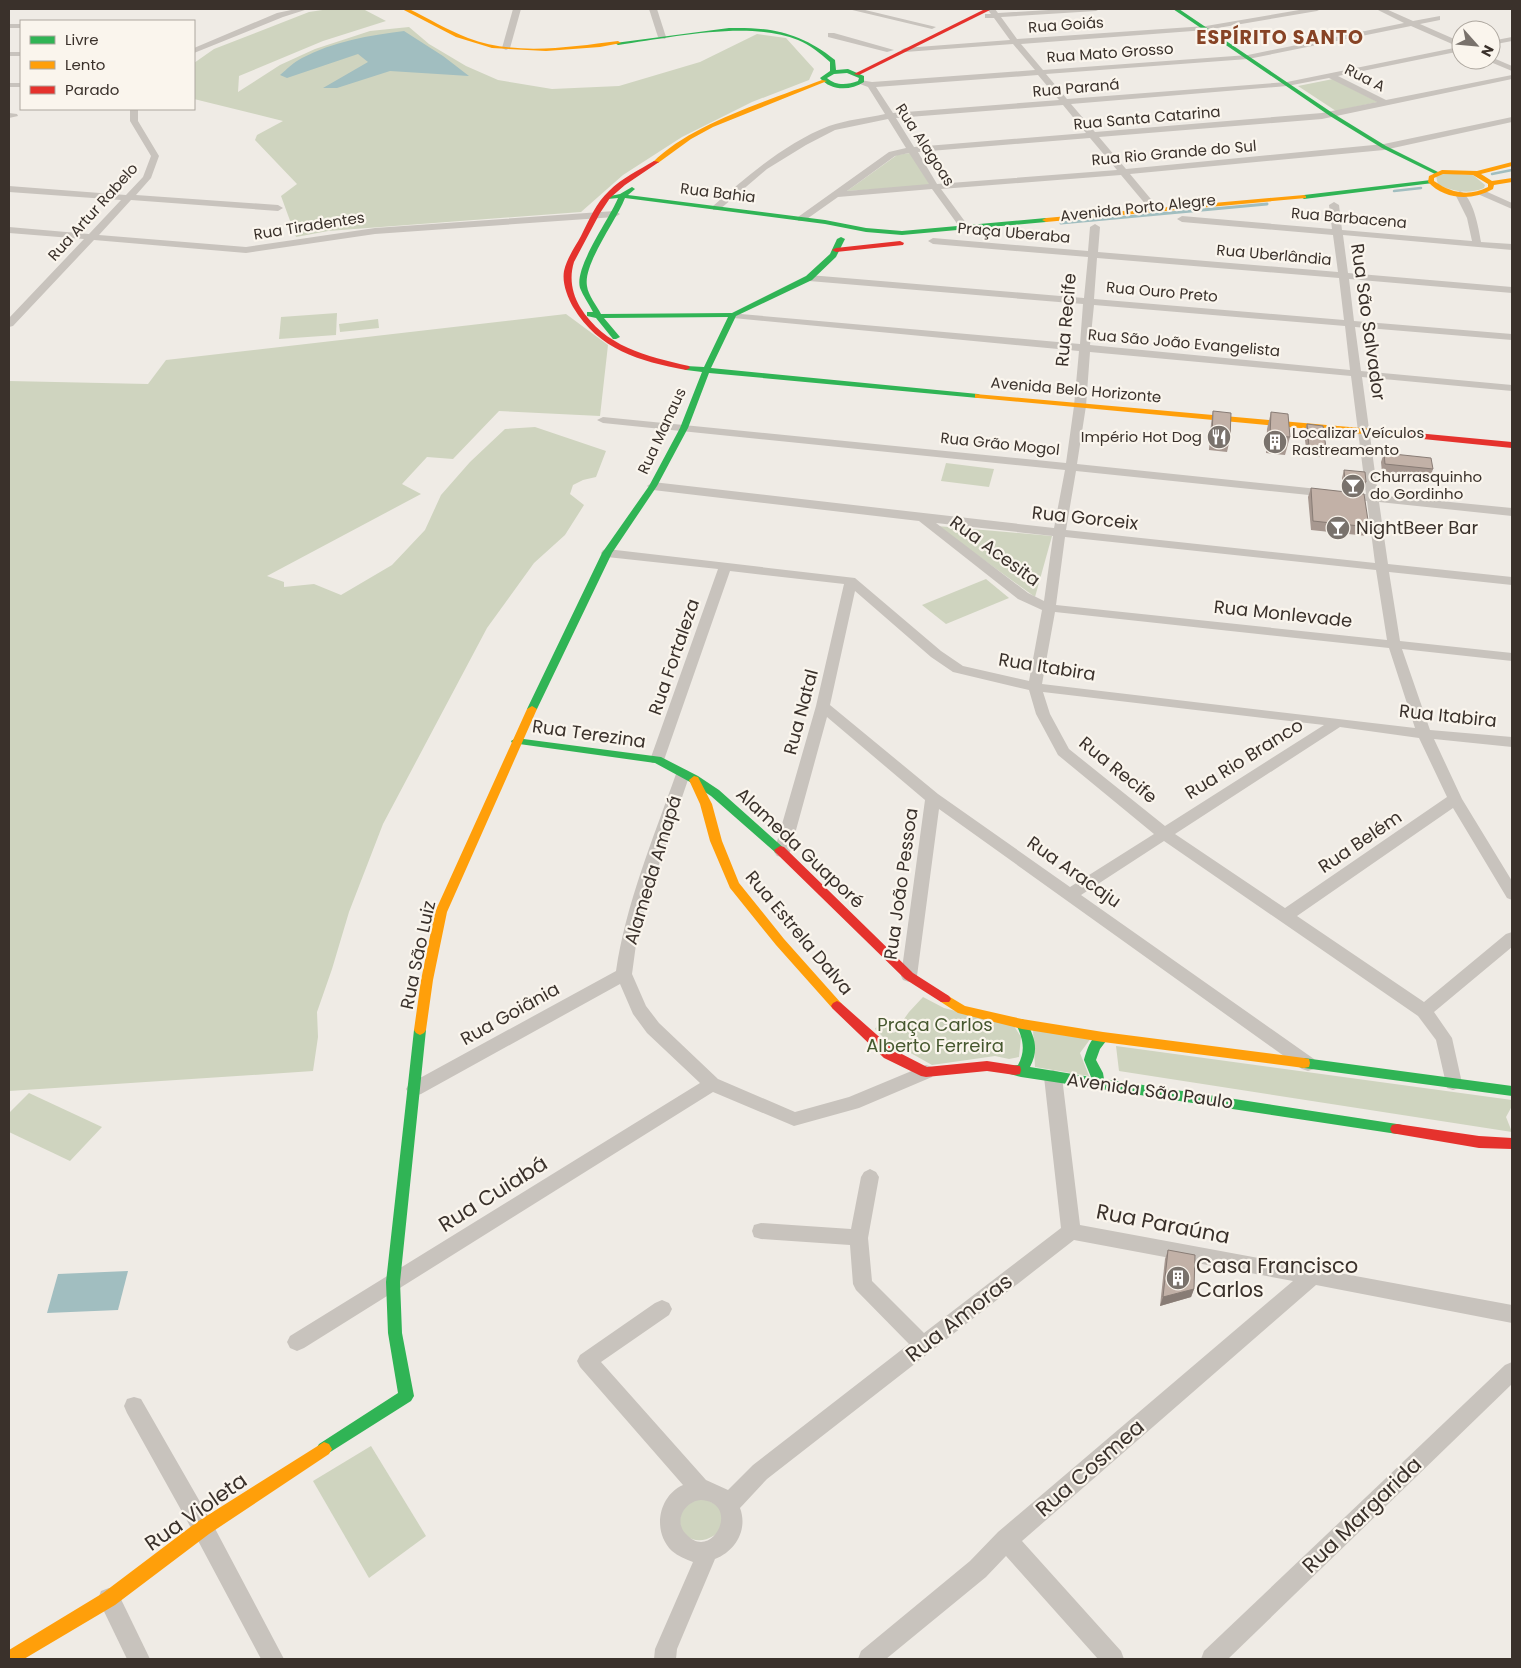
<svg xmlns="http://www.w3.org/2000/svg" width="1521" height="1668" viewBox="0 0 1521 1668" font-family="Poppins,sans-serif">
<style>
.green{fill:#cfd4bf}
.water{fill:#a1bec0}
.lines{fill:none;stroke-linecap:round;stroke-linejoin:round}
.stream-far1{stroke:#a1bec0;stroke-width:2.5}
.stream{stroke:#a1bec0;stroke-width:3}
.street{fill:#c8c3bd;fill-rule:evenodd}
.fast{fill:#30b455;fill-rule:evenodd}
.slow{fill:#ff9f0a;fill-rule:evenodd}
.jam{fill:#e5322d;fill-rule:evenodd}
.wall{fill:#a79890}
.shaded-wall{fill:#887c75}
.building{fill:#c2b1a7;stroke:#887c75}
.labels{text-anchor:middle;stroke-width:4.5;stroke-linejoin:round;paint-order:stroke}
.far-street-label{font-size:15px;fill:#3a312b;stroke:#faf5ed}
.far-poi-label{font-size:15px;fill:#3a312b;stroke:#faf5ed;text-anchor:start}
.street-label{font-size:18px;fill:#3a312b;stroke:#faf5ed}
.poi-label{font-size:18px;fill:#3a312b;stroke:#faf5ed;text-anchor:start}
.park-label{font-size:18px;fill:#46582f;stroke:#faf5ed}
.far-district-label{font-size:19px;font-weight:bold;letter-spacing:1px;fill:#874325;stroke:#faf5ed}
.near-street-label{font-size:21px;fill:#3a312b;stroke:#faf5ed}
.near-poi-label{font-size:21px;fill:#3a312b;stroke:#faf5ed;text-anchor:start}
</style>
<rect width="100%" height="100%" fill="#efebe5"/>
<!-- green -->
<g class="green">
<path d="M329 9H363L386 21 323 41 239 76 238 92 280 65 315 49 370 31 409 27 429 44 466 66 498 80 552 89 619 86 700 62 757 34 786 38 814 69 809 80 752 102 682 137 623 175 581 212 328 231 296 237 281 196 297 184 255 140 257 135 283 121 194 99V63L214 49 309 12Z"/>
<path d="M1333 79 1378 102 1336 111 1298 86Z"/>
<path d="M910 153 931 186 847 191 897 155Z"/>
<path d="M1440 173 1473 175 1485 185 1484 188C1467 195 1454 191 1438 185L1436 176Z"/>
<path d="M337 313 336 335 279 339 281 317Z"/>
<path d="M566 314 608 345 600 416 499 411 453 459 427 457 402 484 421 494 267 576 284 582V587L314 584 341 595 392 565 425 530 441 495 470 462 505 429 535 427 606 451 596 477 583 480 573 485 570 494 584 505 565 535 534 563 487 628 383 824 349 912 332 969 317 1012 318 1037 313 1071 9 1091V381L148 384 166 360Z"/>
<path d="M378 319 379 328 340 332 339 324Z"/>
<path d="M946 463 994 469 989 487 941 481Z"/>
<path d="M937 526 1052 536 1035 597Z"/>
<path d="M986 579 1009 598 946 624 922 605Z"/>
<path d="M923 997 944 1008 1014 1026 1021 1037 1019 1057 1009 1059 995 1056 932 1065 884 1038 875 1029 878 1024 885 1026 894 1033 909 1012Z"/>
<path d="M1033 1030 1091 1038 1080 1053 1089 1076 1035 1067Z"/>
<path d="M1116 1046 1512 1100V1106L1506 1117 1512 1132 1119 1071Z"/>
<path d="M29 1093 102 1127 70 1161 9 1132V1113Z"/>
<path d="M371 1446 426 1536 369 1578 313 1481Z"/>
<path d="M702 1497 720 1507C721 1512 724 1518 723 1523 717 1544 683 1548 680 1523 679 1518 682 1512 683 1507Z"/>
</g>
<!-- water -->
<g class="water">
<path d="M404 31 443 56 469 76 390 71 337 88H323L368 62 358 54 287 78 280 75C287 69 294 62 302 58 332 42 370 35 404 31Z"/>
<path d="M128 1271 118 1310 47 1313 58 1274Z"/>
</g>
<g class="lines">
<!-- stream-far1 -->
<g class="stream-far1">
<path d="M1492 174 1512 170"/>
<path d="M1394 191 1421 188"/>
</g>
<!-- stream -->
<path class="stream" d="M1061 223 1267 204"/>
<!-- street -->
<g class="street">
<path d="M296 9H308L283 17 194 53V48L277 13Z"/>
<path d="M513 9H521L510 48 506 50 502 48Z"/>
<path d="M649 9H657L666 37 665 39 658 37Z"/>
<path d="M848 9H861L936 27 932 29Z"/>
<path d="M987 9H995L998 13 1065 9H1100L1096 11 1001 17 1017 39 1206 26 1305 9H1321L1317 11 1206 30 1021 44 1043 70 1248 55 1404 23 1376 9H1386L1413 21 1440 16V20L1420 24 1461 42V51L1338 76 1386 100 1512 75V79L1322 119 1099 137 1126 169 1384 144 1512 117V122L1384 150 1130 174 1160 210 1155 213 1152 212 1121 175 941 189 969 227 964 230 961 229 932 189 838 197 804 221H798V217L889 152 906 148 888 119 835 130 806 145 767 169 719 210H713V206C748 176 785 143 829 126 846 120 867 118 885 114L868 87 860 84V80L872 82 1035 70 1013 44 905 52 901 50 905 48 1010 40 994 18H985V14H991ZM1411 26 1459 47 1287 82 1067 99 1046 74 1248 59ZM1038 75 1059 100 893 113 876 87ZM1329 78 1377 102 1322 113 1095 132 1071 104 1287 86ZM1063 105 1086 133 914 147 896 118ZM1090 138 1117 170 937 184 918 152ZM909 153 929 184 847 191 895 156Z"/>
<rect x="9" y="24" width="12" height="4"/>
<path d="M828 33H834L894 50 887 52 828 37Z"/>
<path d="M1512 37V41L1491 45V41Z"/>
<rect x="9" y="52" width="12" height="4"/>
<path d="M1491 57 1512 66V71L1488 61 1491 60Z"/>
<rect x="9" y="83" width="12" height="4"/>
<path d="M130 109H138V121L159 156 151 178 136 195 278 205 283 208 278 211 131 200 99 235 246 247 375 228 615 211 620 214 615 217 375 234 246 253 94 240 13 326 9 327V318L84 239 9 233V227L89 234 121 200 9 192V186L126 195 143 177 151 156 130 121Z"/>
<path d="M9 113 17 114 18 116 9 118Z"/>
<path d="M1483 190 1512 203V209L1480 195 1478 193Z"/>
<path d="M1460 191C1473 196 1479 229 1481 242L1512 244V250L1343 235 1348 273 1512 287V293L1349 279 1354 321 1512 334V340L1355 327 1361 371 1512 385V391L1362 377 1378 495 1512 508V516L1379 502 1388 564 1512 577V585L1389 572 1400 641 1512 653V661L1402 649 1430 730 1512 737V747L1434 739 1462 799 1512 881V900L1507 898 1453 808 1297 916 1424 1002 1506 934 1512 932V947L1434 1012 1452 1038 1462 1083 1459 1088 1453 1090 1447 1088 1436 1040 1418 1016 1164 841 1081 895 1314 1059 1317 1064 1314 1069 1308 1071 1302 1069 939 809 917 976 915 980 909 982 903 980 901 976 925 800 827 717 790 852 787 856 782 857 777 856 774 852 816 706 844 584 730 571 664 760 662 763H652L650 760 718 569 607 557 603 556 601 553 603 550 607 549 855 578 941 651 963 666 1029 681 1042 610 1018 599 919 521 653 490 647 486 653 482 1054 528 1065 470 603 423 597 420 603 417 1066 463 1074 406 1079 351 733 318 729 317 728 315 729 313 1080 344 1083 304 809 281 804 278 809 275 1084 298 1088 257 933 244 928 241 933 238 1088 251 1090 227 1095 224 1100 227 1098 252 1338 272 1333 235 1182 222 1177 219 1182 216 1332 229 1329 205 1334 202 1339 205 1342 230 1472 241 1467 218 1455 194ZM1097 258 1339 278 1344 320 1094 299ZM1094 305 1345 326 1350 370 1090 345ZM1090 352 1351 376 1366 494 1077 464 1086 406ZM1076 471 1367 501 1375 563 1066 530ZM936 523 1053 536 1044 601 1028 593ZM1065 537 1376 570 1387 640 1056 605ZM855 591 931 657 953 672 1029 690 1036 714 1058 755 1154 834 1070 887 938 794 830 705ZM1055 612 1389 648 1415 728 1042 684ZM1043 692 1324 725 1165 826 1069 749 1050 714ZM1340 727 1419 738 1447 797 1285 908 1175 834Z"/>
<path d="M683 769 688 771 690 774 652 885 637 937 632 974 646 1006 659 1023 718 1079 795 1112 849 1097 926 1065 932 1067 935 1072 932 1077 859 1108 794 1126 713 1092 304 1348 297 1351 290 1348 287 1342 290 1336 700 1083 647 1033 633 1014 620 984 421 1094 415 1096 409 1094 406 1089 409 1084 616 971C626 903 653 839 676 774L678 771Z"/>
<path d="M1053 1070 1059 1072 1062 1077 1080 1225 1512 1305V1323L1316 1285 1022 1541 1121 1651 1124 1659H1098L1006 1556 986 1577 886 1659H858L861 1651 970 1561 998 1532 1293 1281 1074 1240 767 1479 740 1508C748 1529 736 1551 715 1559L677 1649 676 1659H654L655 1649 693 1562C685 1559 678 1556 672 1551 652 1532 658 1496 683 1485L580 1367 577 1361 580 1355 655 1303 662 1300 669 1303 672 1309 669 1315 601 1362 706 1480 728 1490 753 1465 909 1344 856 1290 853 1284 850 1245 761 1239 754 1237 752 1231 754 1225 761 1223 851 1229 861 1177 864 1172 870 1169 876 1172 879 1177 868 1238 872 1281 924 1333 1061 1228 1044 1077 1047 1072ZM701 1500C742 1503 712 1563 686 1534 673 1521 685 1501 701 1500Z"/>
<path d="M1512 1362V1384L1228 1659H1201L1204 1651 1505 1365Z"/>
<path d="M134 1397 141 1399 211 1521 284 1659H261L195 1535 127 1413 124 1406 127 1399Z"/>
<path d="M109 1588 117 1591 150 1659H127L98 1599 101 1591Z"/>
</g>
<!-- fast -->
<g class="fast">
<path d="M1173 9H1179L1334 114 1386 146 1440 173 1435 174 1382 148 1330 116Z"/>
<path d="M729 28C772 27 801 33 835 60L836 70 848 69 864 76V82C850 91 831 91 820 78L830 71V62C820 53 810 45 798 40 749 20 670 38 618 45L615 43ZM847 73 859 78 858 81C847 85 836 86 827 78L834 74Z"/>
<path d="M1431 180 1433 181V183L1304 199 1301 197 1304 195Z"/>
<path d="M632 187 635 189 628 195 825 220 866 228 902 231 1046 218 1050 220 1046 222 902 235 866 232 825 224 625 198C616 221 583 264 587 286 588 295 597 306 601 314L732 313 806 276 830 254 837 239 841 237 845 239 836 257 812 280 736 316 711 368 978 394 982 396 978 398 709 373 688 428 657 486 612 553 537 709 532 712 527 709 602 553 649 486 680 428 702 372 686 370 682 368 686 366 704 367 728 317 604 318 620 337 616 339H613L596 318 587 316V312H593C589 304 583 296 580 288 574 267 609 220 618 198L608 199 605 197 620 194Z"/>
<path d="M516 738 661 757 698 776 719 790 786 850 780 854 776 853 711 796 690 782 655 763 512 743 511 741Z"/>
<path d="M1022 1019 1026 1021C1035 1038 1039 1049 1030 1067L1091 1077 1084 1060C1087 1049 1093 1029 1107 1034L1109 1037 1100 1049 1096 1060 1103 1073 1104 1079 1397 1124 1402 1125 1404 1129 1402 1133 1397 1134 1021 1077 1010 1074 1009 1070 1010 1066 1018 1065C1026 1050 1023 1039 1016 1024L1018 1021Z"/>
<path d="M420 1025 424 1027 426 1030 400 1282 402 1333 414 1396 411 1401 324 1456 319 1454 316 1449 319 1444 398 1393 388 1333 386 1282 414 1030 416 1027Z"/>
<path d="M1304 1058 1512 1086V1096L1304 1068 1299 1067 1298 1063 1299 1059Z"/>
</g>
<!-- slow -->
<g class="slow">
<path d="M402 9H409C428 18 447 30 468 38 515 56 570 47 618 41L621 43 600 47 546 51 492 48 456 37Z"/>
<path d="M822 80 827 81 713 127 691 139 658 163 653 162C692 123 770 100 822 80Z"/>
<path d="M1512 162V166L1481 174 1492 181 1512 178V182L1494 185 1493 189C1472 201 1445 200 1428 182L1429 176 1442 170 1477 171ZM1443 174 1473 175 1488 184V187C1469 197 1451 193 1434 181V178Z"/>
<path d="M1304 195 1306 196V198L1046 222 1042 220 1046 218Z"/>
<path d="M975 394 1406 432 1410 435 1406 438 978 398H975Z"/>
<path d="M532 706 537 709 447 912 433 980 426 1030 424 1033 420 1035 416 1033 414 1030 421 980 435 912 527 709Z"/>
<path d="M694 776 698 777 712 804 722 841 739 883 784 939 841 1003 843 1006 841 1009H833L776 945 730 888 710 841 700 804 689 780Z"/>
<path d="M945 994 965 1006 1022 1019 1103 1032 1304 1058 1309 1059 1310 1063 1309 1067 1304 1068 1103 1042 1022 1029 958 1013 941 1002 939 999 941 996Z"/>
<path d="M324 1442 329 1444 332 1449 329 1454 209 1534 115 1605 24 1659H9V1650L103 1593 197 1522Z"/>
</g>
<!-- jam -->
<g class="jam">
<path d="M985 9H992L859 75 854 74Z"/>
<path d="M654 161 659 162 625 185 610 198 600 213 574 262C569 278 572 293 580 307 605 347 646 356 689 366L690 368 686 370C639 361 599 350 573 307 567 296 562 283 564 271 567 258 575 247 581 236 589 220 596 203 609 191 622 178 639 170 654 161Z"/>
<path d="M900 241 904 243 903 245 836 252 832 250 836 248Z"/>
<path d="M1406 432 1512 442V448L1403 437 1402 435Z"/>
<path d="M780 846 784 847 913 973 949 996 951 999 949 1002H941L905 979 776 853 774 850Z"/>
<path d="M837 1001 841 1003 894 1050 927 1067 987 1061 1020 1066 1021 1070 1020 1074 1015 1075 987 1071 926 1077 921 1076 884 1058 833 1009 831 1006 833 1003Z"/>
<path d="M1397 1124 1479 1136 1512 1138V1149L1479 1148 1397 1134 1392 1133 1390 1129 1392 1125Z"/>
</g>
</g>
<!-- wall -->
<g class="wall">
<path d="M1213 411 1230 439 1227 452 1209 450 1211 424Z"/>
<path d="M1271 412 1290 437 1285 455 1266 453 1267 429Z"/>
<path d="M1307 424 1326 448 1324 457 1307 455 1304 433Z"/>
<path d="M1384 453 1433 469 1430 478 1382 473 1381 462Z"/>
<path d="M1344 470 1366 482 1364 491 1342 490V478Z"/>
<path d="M1311 488 1369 527 1367 536 1311 530 1308 497Z"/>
<path d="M1168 1250 1194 1289 1191 1297 1160 1306 1165 1259Z"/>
</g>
<!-- shaded-wall -->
<path class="shaded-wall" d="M1194 1289 1191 1297 1160 1306 1163 1297Z"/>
<!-- building -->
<g class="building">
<path d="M1213 411 1231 413 1230 439 1212 437Z"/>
<path d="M1271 412 1288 414 1290 437 1270 436Z"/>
<path d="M1307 424 1323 426 1326 448 1309 447Z"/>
<path d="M1384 453 1431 458 1433 469 1385 464Z"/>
<path d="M1344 470 1365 472 1366 482 1345 481Z"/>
<path d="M1311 488 1364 494 1369 527 1313 521Z"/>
<path d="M1168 1250 1195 1255 1194 1289 1163 1297Z"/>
</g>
<!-- icons -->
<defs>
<g id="restaurant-disc" transform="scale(1.25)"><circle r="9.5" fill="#79726c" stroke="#faf5ed"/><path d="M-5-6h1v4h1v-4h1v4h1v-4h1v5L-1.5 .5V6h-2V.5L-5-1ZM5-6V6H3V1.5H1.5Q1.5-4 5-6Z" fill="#fff"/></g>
<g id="building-disc" transform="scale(1.25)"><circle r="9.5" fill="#79726c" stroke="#faf5ed"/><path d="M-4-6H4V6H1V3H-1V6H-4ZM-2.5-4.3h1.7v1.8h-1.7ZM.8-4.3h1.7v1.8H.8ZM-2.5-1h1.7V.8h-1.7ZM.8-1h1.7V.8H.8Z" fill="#fff"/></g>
<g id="bar-disc" transform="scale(1.25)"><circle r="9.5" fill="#79726c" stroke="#faf5ed"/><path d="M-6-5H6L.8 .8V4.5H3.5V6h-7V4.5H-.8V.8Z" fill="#fff"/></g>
</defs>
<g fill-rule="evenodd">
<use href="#restaurant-disc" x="1219" y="437"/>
<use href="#building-disc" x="1275" y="442"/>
<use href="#bar-disc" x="1353" y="486"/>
<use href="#bar-disc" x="1338" y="528"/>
<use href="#building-disc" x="1178" y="1278"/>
</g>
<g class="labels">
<!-- far-street labels -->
<g class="far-street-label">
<text transform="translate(1066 25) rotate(-4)" y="5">Rua Goiás</text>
<text transform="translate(1110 53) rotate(-4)" y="5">Rua Mato Grosso</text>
<text transform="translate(1365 78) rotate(27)" y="5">Rua A</text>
<text transform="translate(1076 88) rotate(-5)" y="5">Rua Paraná</text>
<text transform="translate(1147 118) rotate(-5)" y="5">Rua Santa Catarina</text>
<text transform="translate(925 145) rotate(57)" y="5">Rua Alagoas</text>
<text transform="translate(1174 153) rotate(-5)" y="5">Rua Rio Grande do Sul</text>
<text transform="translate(718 193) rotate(7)" y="5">Rua Bahia</text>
<text transform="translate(1138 208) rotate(-6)" y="5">Avenida Porto Alegre</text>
<text transform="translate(93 212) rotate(-48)" y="5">Rua Artur Rabelo</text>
<text transform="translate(1349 218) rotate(5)" y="5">Rua Barbacena</text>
<text transform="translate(309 226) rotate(-9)" y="5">Rua Tiradentes</text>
<text transform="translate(1014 233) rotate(5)" y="5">Praça Uberaba</text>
<text transform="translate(1274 255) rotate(5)" y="5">Rua Uberlândia</text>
<text transform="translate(1162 292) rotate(5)" y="5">Rua Ouro Preto</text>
<text transform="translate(1184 343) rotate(5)" y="5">Rua São João Evangelista</text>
<text transform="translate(1076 390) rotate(5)" y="5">Avenida Belo Horizonte</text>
<text transform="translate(662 431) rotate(-65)" y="5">Rua Manaus</text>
<text transform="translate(1000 444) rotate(6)" y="5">Rua Grão Mogol</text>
</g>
<!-- far-poi labels -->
<g class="far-poi-label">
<text x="1292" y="438">Localizar Veículos<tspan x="1292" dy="17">Rastreamento</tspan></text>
<text x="1202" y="442" text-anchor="end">Império Hot Dog</text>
<text x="1370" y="482">Churrasquinho<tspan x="1370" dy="17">do Gordinho</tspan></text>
</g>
<!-- street labels -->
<g class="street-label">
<text transform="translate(1066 320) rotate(-85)" y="6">Rua Recife</text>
<text transform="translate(1368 322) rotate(82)" y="6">Rua São Salvador</text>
<text transform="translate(1085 518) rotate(6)" y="6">Rua Gorceix</text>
<text transform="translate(995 551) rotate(36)" y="6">Rua Acesita</text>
<text transform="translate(1283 614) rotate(6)" y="6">Rua Monlevade</text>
<text transform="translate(674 657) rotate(-71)" y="6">Rua Fortaleza</text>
<text transform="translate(1047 667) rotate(9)" y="6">Rua Itabira</text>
<text transform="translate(801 712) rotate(-75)" y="6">Rua Natal</text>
<text transform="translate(1448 716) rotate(6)" y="6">Rua Itabira</text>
<text transform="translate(589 734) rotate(8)" y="6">Rua Terezina</text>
<text transform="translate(1244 759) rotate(-32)" y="6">Rua Rio Branco</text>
<text transform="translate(1118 770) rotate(39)" y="6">Rua Recife</text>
<text transform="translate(1360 842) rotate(-34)" y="6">Rua Belém</text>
<text transform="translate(800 848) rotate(43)" y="6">Alameda Guaporé</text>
<text transform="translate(653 870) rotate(-73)" y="6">Alameda Amapá</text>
<text transform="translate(1074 872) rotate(35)" y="6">Rua Aracaju</text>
<text transform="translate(901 884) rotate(-82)" y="6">Rua João Pessoa</text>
<text transform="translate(799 933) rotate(50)" y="6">Rua Estrela Dalva</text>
<text transform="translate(418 955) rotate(-78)" y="6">Rua São Luiz</text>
<text transform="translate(510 1014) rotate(-29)" y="6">Rua Goiânia</text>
<text transform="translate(1150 1091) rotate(8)" y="6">Avenida São Paulo</text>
</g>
<!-- poi labels -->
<g class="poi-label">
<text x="1356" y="534">NightBeer Bar</text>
</g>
<!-- park labels -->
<g class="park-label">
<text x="935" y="1031">Praça Carlos<tspan x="935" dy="21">Alberto Ferreira</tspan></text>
</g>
<!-- far-district labels -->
<g class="far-district-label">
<text x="1280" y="44">ESPÍRITO SANTO</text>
</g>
<!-- near-street labels -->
<g class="near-street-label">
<text transform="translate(493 1194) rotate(-32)" y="7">Rua Cuiabá</text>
<text transform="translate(1163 1224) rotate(11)" y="7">Rua Paraúna</text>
<text transform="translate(959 1318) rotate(-38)" y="7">Rua Amoras</text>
<text transform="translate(1090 1468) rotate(-41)" y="7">Rua Cosmea</text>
<text transform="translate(196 1512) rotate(-35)" y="7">Rua Violeta</text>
<text transform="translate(1362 1515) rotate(-44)" y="7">Rua Margarida</text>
</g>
<!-- near-poi labels -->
<g class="near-poi-label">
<text x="1196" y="1273">Casa Francisco<tspan x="1196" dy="24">Carlos</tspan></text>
</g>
</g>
<!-- border -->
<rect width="1521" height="1668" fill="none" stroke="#3a312b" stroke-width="20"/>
<!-- legend -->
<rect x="20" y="20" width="175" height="90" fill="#faf5ed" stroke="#ada79f"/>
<rect x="30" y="36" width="25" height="8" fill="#30b455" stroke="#ada79f"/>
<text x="65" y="45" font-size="15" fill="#3a312b">Livre</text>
<rect x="30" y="61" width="25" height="8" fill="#ff9f0a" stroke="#ada79f"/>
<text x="65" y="70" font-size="15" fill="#3a312b">Lento</text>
<rect x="30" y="86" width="25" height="8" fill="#e5322d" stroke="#ada79f"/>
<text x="65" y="95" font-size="15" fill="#3a312b">Parado</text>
<!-- north arrow -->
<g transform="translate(1476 45) rotate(117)"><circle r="24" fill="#faf5ed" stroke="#ada79f"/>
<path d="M0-4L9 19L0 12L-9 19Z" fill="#79726c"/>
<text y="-8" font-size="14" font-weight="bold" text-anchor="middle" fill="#3a312b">N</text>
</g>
</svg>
